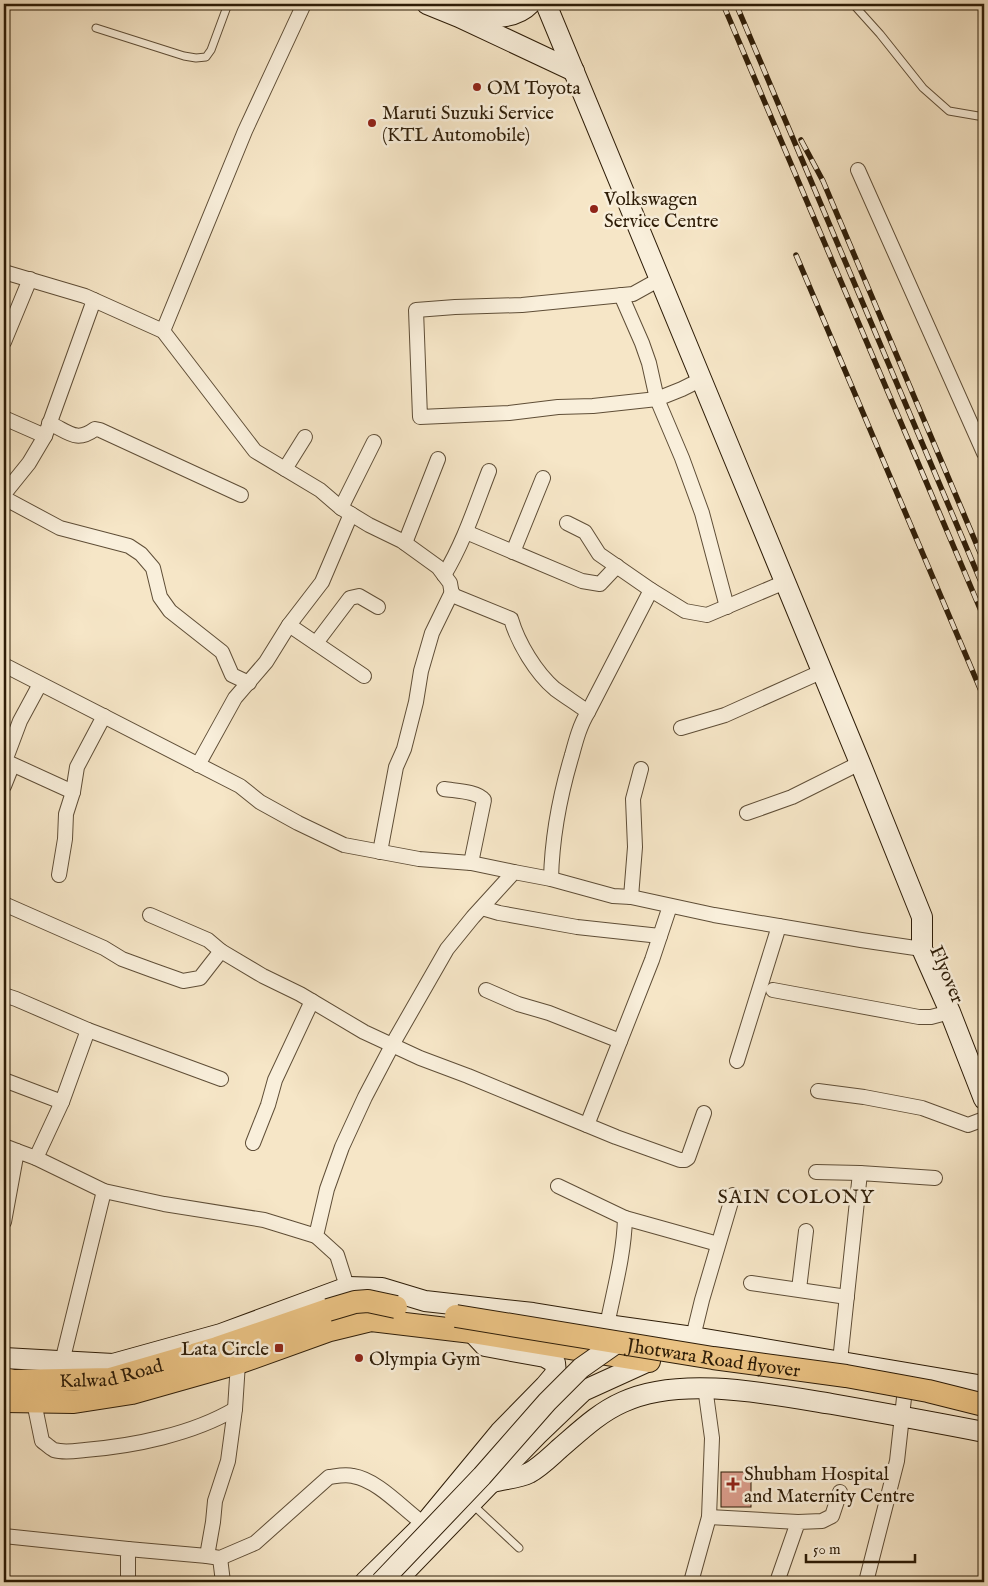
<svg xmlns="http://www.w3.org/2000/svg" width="988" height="1586" viewBox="0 0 988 1586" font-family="'IM FELL English',serif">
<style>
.building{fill:#da9d8b;stroke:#2d1c07}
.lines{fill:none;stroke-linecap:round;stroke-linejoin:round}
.lane-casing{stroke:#5f4e37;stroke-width:9}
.street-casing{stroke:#5f4e37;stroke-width:16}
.secondary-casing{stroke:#2d1c07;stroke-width:22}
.primary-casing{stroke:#2d1c07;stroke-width:24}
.lane{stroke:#f9efdb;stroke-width:7}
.street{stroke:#f9efdb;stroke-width:14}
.secondary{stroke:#f9efdb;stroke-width:20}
.primary{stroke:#ebc384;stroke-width:22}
.rail-casing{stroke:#2d1c07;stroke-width:5.5}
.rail{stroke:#f9efdb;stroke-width:4;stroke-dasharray:11;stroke-linecap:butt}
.secondary-bridge-casing{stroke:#2d1c07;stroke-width:22;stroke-linecap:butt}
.primary-bridge-casing{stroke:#2d1c07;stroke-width:24;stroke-linecap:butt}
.secondary-bridge{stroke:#f9efdb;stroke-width:20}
.primary-bridge{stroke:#ebc384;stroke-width:22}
.poi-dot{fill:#8f2418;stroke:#f9efdb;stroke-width:2}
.labels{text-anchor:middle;stroke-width:5;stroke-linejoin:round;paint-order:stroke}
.poi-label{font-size:19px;fill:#2d1c07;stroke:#f9efdb;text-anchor:start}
.street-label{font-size:19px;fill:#2d1c07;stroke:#f9efdb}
.neighbourhood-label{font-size:20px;letter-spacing:1px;fill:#2d1c07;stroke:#f9efdb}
</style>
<rect width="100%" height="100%" fill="#f6e6c7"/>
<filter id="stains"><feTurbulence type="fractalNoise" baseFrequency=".004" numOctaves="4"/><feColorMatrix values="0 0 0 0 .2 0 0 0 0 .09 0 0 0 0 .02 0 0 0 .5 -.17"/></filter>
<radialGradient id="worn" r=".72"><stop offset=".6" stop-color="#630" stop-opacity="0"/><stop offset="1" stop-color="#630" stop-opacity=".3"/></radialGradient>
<!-- building -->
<rect class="building" x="721" y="1472" width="30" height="35"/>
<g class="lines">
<!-- lane casing -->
<g class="lane-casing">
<g id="lane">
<path d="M853 4 880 34 923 88 949 111 984 117"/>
<path d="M96 28 184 56 196 58 206 57 211 50 228 4"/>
<path d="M472 1504 519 1548"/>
</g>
</g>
<!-- street casing -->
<g class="street-casing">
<g id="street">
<path d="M858 170 984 453"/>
<path d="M4 272 85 296 163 331 255 451 320 490 341 508 369 525 402 541 438 567 450 583 452 595 511 619C518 643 536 673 555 689 566 697 577 704 588 712 580 725 576 740 572 755 560 795 552 837 551 879"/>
<path d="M660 279 633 294 522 305 455 307 416 310 420 417 509 413 558 407 593 406 657 399 682 389 702 379"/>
<path d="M621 295 642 343 649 363 657 399 682 458 702 513 727 607"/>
<path d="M163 331 245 131 304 4"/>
<path d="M4 342 30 279"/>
<path d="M4 418 45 436"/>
<path d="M49 423C69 432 76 443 95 429L100 430 241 495"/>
<path d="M285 469 305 437"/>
<path d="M4 494 29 463 45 436 94 300"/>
<path d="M4 498 60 528 129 546 141 554 153 568 160 597 170 611 222 652 232 675 249 683"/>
<path d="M341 508 374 442"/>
<path d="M567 523 585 532 599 554 651 590 685 611 707 615 785 582"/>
<path d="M466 532 582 581 600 584 617 566"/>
<path d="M405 543 438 459"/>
<path d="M513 552 543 478"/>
<path d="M444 575C464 542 475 507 489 471"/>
<path d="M289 625 364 676"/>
<path d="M316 643 350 598 359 596 378 607"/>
<path d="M4 665 240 786 260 802 298 823 344 845 419 859 471 863 514 872"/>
<path d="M40 684 20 721 5 761 73 792"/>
<path d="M588 712 651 590"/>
<path d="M681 728 725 715 823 671"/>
<path d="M4 760 10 771 4 786"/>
<path d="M198 765 235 698 266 662 289 625 322 582 351 514"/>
<path d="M444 789C456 791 477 791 484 800L471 863"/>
<path d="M747 813 792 797 860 763"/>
<path d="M380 852 396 767 404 749 416 702 421 671 432 633 452 592"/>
<path d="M59 875 65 839 66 814 73 792 77 767 104 716"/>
<path d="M631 897 635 847 633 799 641 769"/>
<path d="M4 904 104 948 122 959 152 970 183 981 200 978 221 951 263 976 300 994 364 1032 420 1058 468 1076 616 1137 680 1160H685L688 1158 704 1113"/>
<path d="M482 908 499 913 577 927 660 936"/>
<path d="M150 915 208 940 221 951"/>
<path d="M486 990 518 1004 549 1013 620 1041"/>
<path d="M773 990 919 1017H931L950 1012"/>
<path d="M4 995 16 999 88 1030 221 1079"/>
<path d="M737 1061 779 926"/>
<path d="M4 1080 62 1102"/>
<path d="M818 1091 864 1097 922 1108 968 1125 984 1119"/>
<path d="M587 1125 652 960 670 906"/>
<path d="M253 1143 268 1105 275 1080 312 1001"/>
<path d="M4 1146 17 1151"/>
<path d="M36 1158 62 1102 88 1030"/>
<path d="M816 1172 860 1173"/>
<path d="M558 1186 625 1218C624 1255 614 1290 607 1325"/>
<path d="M625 1218 718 1244"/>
<path d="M4 1222 17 1151 36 1158 104 1191 164 1204 264 1220 316 1236"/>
<path d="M751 1283 847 1297"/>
<path d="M799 1289 806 1231"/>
<path d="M350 1296 337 1255 316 1236 327 1189 342 1147 365 1097 396 1038 447 949 473 917 514 872 551 879 613 896 631 897 714 915 861 940 922 949"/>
<path d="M693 1337 702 1300 733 1195"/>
<path d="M840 1361 860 1173 935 1178"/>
<path d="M62 1362 104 1191"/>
<path d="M34 1402 42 1441C46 1444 50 1448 54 1450 64 1453 75 1451 85 1450 134 1446 193 1434 235 1409"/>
<path d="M709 1517 798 1522"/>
<path d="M4 1536 128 1549V1582"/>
<path d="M128 1549 207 1556 213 1522 215 1501 228 1461 235 1409 238 1363"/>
<path d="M207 1556 220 1558 255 1543 329 1477C337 1476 345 1474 353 1476 378 1480 403 1509 424 1524"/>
<path d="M220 1558 223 1582"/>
<path d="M691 1582 709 1517 712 1438 705 1387"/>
<path d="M777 1582 798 1522 822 1521 832 1516 840 1492"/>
<path d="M866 1582 897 1461 906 1380"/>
</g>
</g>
<!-- secondary casing -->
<g class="secondary-casing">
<g id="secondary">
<path d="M427 4 459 17 574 71"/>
<path d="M546 4 860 763 922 917V949L950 1012 984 1099"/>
<path d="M466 17C487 17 514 21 530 4"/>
<path d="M4 1358 113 1364 221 1334 348 1287 382 1288 425 1301 533 1313 607 1325 693 1337 984 1386"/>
<path d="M493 1482C504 1479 519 1478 529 1473 540 1467 550 1457 559 1449 579 1432 598 1413 623 1402 681 1375 770 1394 832 1404 883 1413 933 1422 984 1432"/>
<path d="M365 1582 424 1524 500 1432 545 1386 556 1373 555 1363 545 1357 485 1346 472 1332"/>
<path d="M395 1582 537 1435 583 1391 649 1361"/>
</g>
</g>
<!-- primary casing -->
<g class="primary-casing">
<g id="primary">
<path id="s1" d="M4 1379 14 1381 110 1379 217 1348 328 1310"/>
<path d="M4 1401 74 1402 132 1393 238 1363 330 1330 371 1320 472 1332 649 1361"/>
</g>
</g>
<!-- lane -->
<use href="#lane" class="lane"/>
<!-- street -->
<use href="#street" class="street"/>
<!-- secondary -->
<use href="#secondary" class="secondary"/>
<!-- primary -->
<use href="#primary" class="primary"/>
<!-- rail casing -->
<g class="rail-casing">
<g id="rail">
<path d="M723 4 984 618"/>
<path d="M736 4 984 589"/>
<path d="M801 140 823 181 984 562"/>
<path d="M796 255 984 698"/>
</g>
</g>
<!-- rail -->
<use href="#rail" class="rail"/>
<!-- secondary-bridge casing -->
<g class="secondary-bridge-casing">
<path id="secondary-bridge" d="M381 1582 482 1476 547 1402 581 1368 618 1342"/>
</g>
<!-- primary-bridge casing -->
<g class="primary-bridge-casing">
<g id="primary-bridge">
<path d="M328 1310 355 1302 368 1301 396 1307"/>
<path id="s2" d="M456 1316 713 1358 846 1376 928 1391 984 1405"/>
</g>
</g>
<!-- secondary-bridge -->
<use href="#secondary-bridge" class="secondary-bridge"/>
<!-- primary-bridge -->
<use href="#primary-bridge" class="primary-bridge"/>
</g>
<!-- markers -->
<g class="poi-dot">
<circle cx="477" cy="87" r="5"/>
<circle cx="372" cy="123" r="5"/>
<circle cx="594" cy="209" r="5"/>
<rect x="274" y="1343" width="10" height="10" rx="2.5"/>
<circle cx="359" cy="1358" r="5"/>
<path d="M730.5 1476.5h5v5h5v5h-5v5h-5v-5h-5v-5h5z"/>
</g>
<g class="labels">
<!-- poi labels -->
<g class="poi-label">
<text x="487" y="94">OM Toyota</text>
<text x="382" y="119">Maruti Suzuki Service<tspan x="382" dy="22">(KTL Automobile)</tspan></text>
<text x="604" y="205">Volkswagen<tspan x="604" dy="22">Service Centre</tspan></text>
<text x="269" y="1355" text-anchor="end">Lata Circle</text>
<text x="369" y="1365">Olympia Gym</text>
<text x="744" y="1480">Shubham Hospital<tspan x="744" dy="22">and Maternity Centre</tspan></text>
</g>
<!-- street labels -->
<g class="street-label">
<text transform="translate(948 974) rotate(67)" y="7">Flyover</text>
<text dy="7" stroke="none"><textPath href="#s2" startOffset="261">Jhotwara Road flyover</textPath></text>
<text dy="7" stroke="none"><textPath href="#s1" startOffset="108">Kalwad Road</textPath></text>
</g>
<!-- neighbourhood labels -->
<g class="neighbourhood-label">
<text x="796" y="1203">SAIN COLONY</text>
</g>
</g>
<!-- margin -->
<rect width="988" height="1586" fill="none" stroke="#f6e6c7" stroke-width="20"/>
<rect x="5" y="5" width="978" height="1576" fill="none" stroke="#2d1c07" stroke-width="2.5"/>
<rect x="10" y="10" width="968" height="1566" fill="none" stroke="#2d1c07"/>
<!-- scale -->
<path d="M806 1554v8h109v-8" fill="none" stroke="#2d1c07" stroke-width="2.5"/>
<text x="813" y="1554" font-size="15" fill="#2d1c07" stroke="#f9efdb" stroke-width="4" paint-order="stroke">50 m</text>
<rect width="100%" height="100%" filter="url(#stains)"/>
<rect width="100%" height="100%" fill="url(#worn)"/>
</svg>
